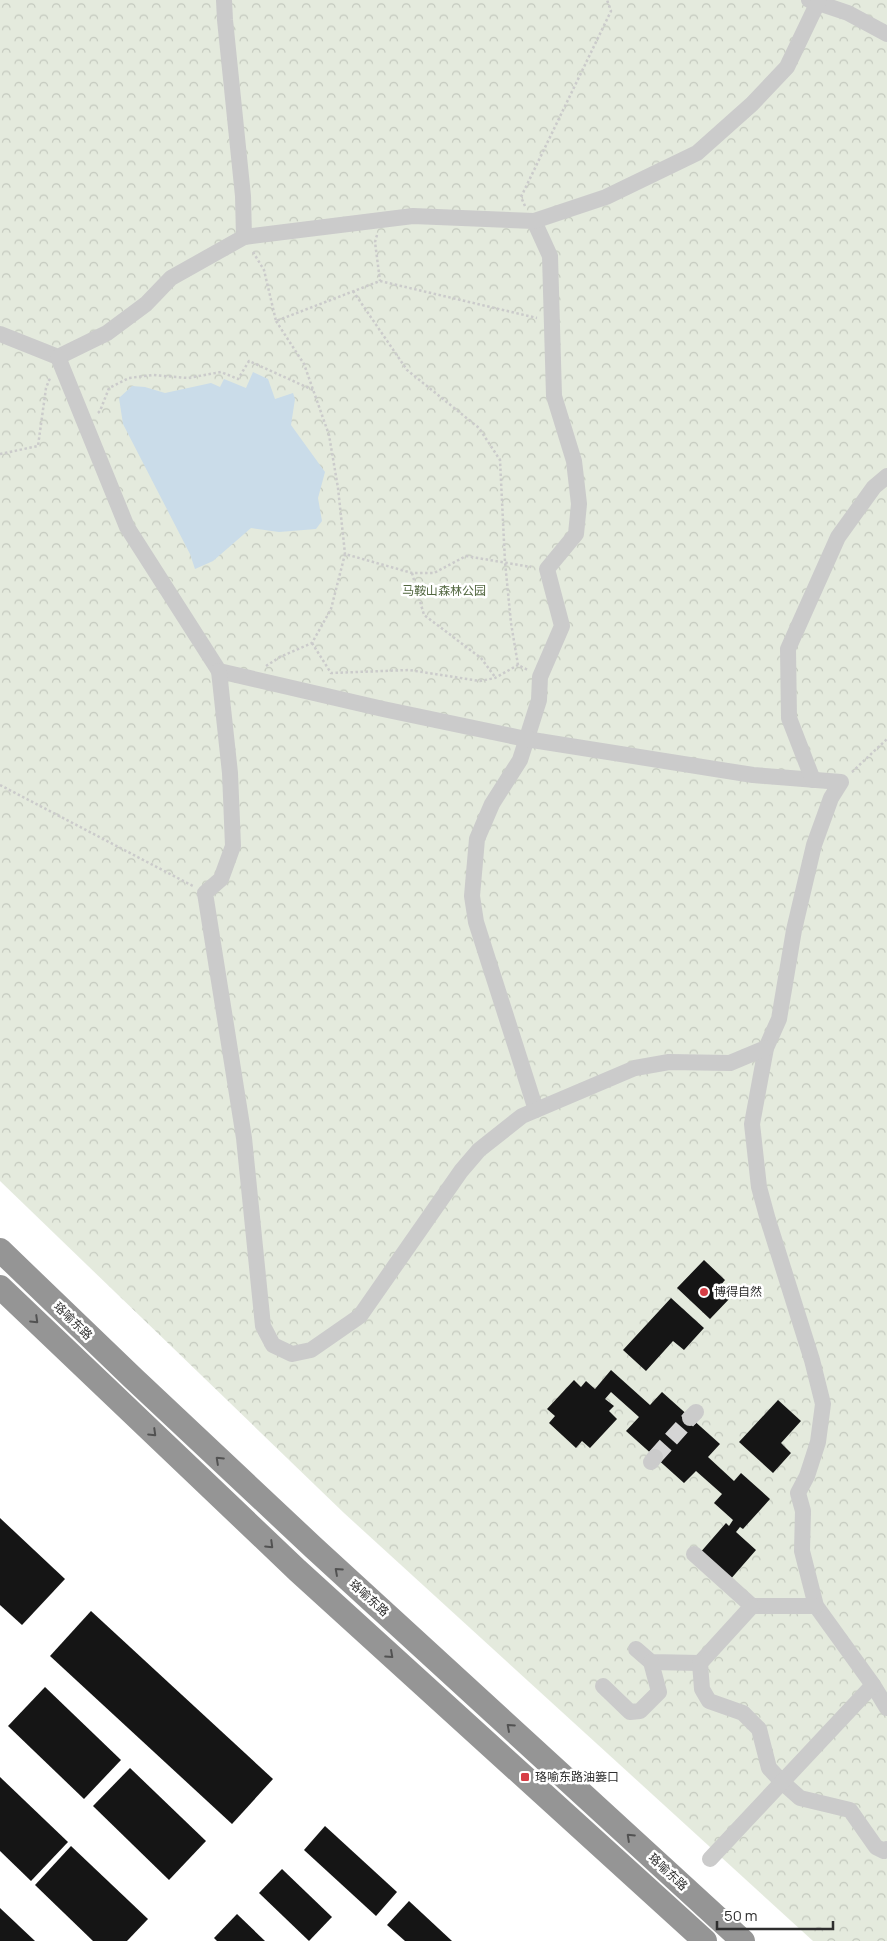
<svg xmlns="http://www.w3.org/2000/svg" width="887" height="1941" viewBox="0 0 887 1941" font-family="Manrope,'Noto Sans SC',sans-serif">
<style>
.park{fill:url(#park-crowns)}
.water{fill:#cadce9}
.building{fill:#151515}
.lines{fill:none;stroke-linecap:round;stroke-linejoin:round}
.minor-tunnel{stroke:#d5d5d5;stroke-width:16;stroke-dasharray:16 8;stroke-linecap:butt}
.path{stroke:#cbcbcb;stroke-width:2.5;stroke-dasharray:2.5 2.5;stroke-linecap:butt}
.minor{stroke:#cbcbcb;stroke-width:16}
.highway{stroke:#959595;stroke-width:24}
.oneway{stroke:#525252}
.poi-dot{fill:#d73e46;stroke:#fff;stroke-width:2}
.labels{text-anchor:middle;stroke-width:5;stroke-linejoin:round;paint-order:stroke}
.park-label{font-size:12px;fill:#51663f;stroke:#fff}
.poi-label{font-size:12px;fill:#2e2e2e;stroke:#fff;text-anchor:start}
.street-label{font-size:12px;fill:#2e2e2e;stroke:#fff}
</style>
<defs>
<pattern id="park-crowns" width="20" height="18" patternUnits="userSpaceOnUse" patternTransform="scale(1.25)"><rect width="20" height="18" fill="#e4eadd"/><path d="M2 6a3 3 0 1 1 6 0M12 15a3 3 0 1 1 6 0" fill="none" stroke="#c4c9be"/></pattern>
</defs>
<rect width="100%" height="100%" fill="#fff"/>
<!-- park -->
<path class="park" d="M0 0H887V1941H813L344 1513 0 1181Z"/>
<!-- water -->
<path class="water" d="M253 372 268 379 275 399 293 393 295 399 291 425 325 472 318 498 322 521 316 529 279 532 251 528 213 561 195 569 190 554 123 424 119 398 132 386 145 387 165 393 211 383 220 387 224 379 246 388Z"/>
<!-- building -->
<g class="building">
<path d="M704 1260 725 1280 720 1286 732 1296 710 1319 677 1288Z"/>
<path d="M671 1298 704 1328 684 1350 673 1341 646 1371 623 1350Z"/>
<path d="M611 1370 650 1405 662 1392 720 1444 708 1457 734 1481 741 1473 770 1499 743 1529 740 1527 736 1532 756 1550 729 1581 699 1554 726 1523 729 1526 733 1520 714 1503 722 1494 696 1471 684 1483 626 1431 639 1417 611 1392 605 1399 614 1406 609 1411 617 1419 590 1448 582 1441 576 1448 549 1423 555 1416 547 1409 574 1380 581 1387 586 1381 595 1389Z"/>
<path d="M778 1400 801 1421 781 1443 791 1453 773 1473 739 1442Z"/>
<path d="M0 1518 65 1579 22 1625 0 1605Z"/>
<path d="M91 1611 273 1779 232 1824 50 1656Z"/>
<path d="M45 1687 121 1760 84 1799 8 1726Z"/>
<path d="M130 1768 206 1841 169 1880 93 1806Z"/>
<path d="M0 1777 68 1842 31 1881 0 1851Z"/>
<path d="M325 1826 397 1892 376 1916 304 1850Z"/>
<path d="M71 1846 148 1919 127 1941H93L35 1885Z"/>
<path d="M282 1869 332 1917 309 1941 259 1893Z"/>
<path d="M409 1901 452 1941H405L387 1925Z"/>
<path d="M0 1908 35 1941H0Z"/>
<path d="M237 1914 265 1941H217L214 1938Z"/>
</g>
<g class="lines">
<!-- minor-tunnel -->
<path class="minor-tunnel" d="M655 1457 690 1418"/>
<!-- path -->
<g class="path">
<path d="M525 206 521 197 611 11 607 0"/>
<path d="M377 235 375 242 380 281"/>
<path d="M253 252 264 270 276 321 380 281 537 318"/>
<path d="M353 291 407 370 479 428 500 460 505 562 511 623 518 665 528 670"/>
<path d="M276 321 304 364 329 435 338 488 345 554"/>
<path d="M98 413 100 411 109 388 129 378 153 375 188 378 221 372 238 379 249 361 313 390"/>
<path d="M0 454 38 446 46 388 50 378"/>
<path d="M412 573 424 615 481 658 495 677"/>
<path d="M312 643 331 673 409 670 480 681 495 678 518 665"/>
<path d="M266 666 280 657 312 643 331 609 345 554 412 573H434L466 556 531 567"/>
<path d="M852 772 887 739"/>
<path d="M0 785 193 886"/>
</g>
<!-- minor -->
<g class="minor">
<path d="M224 0 225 20 243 196 244 237"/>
<path d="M809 0 848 13 887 34"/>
<path d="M534 221 550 256 554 396 574 461 579 504 576 534 547 569 562 626 540 677 539 700 520 760 492 804 477 839 472 896 476 922 536 1110"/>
<path d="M0 334 58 357 107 333 146 304 171 278 244 237 413 216 534 221 606 197 697 153 752 104 787 67 819 0"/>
<path d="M58 357 127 527 219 671 383 709 526 739 753 775 841 782 831 798 814 845 794 930 779 1019 766 1048 752 1124 759 1187 768 1220 812 1360 823 1404 818 1442 807 1476 798 1493 803 1511 802 1551 816 1606 873 1685 887 1708"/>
<path d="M219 671 230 773 233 846 221 879 205 893 244 1138 263 1326 273 1345 292 1354 311 1350 360 1316 461 1171 479 1150 522 1116 635 1068 669 1062 730 1063 766 1048"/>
<path d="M813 780 789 718 788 649 838 537 874 487 887 476"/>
<path d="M690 1418 696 1412"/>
<path d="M651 1462 655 1457"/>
<path d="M694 1554 752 1606H816"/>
<path d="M636 1649 651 1662 700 1663 752 1606"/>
<path d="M700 1663 702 1689 709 1701 743 1713 759 1729 769 1768 782 1782 800 1798 850 1810 876 1847 884 1851 887 1849"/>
<path d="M603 1686 630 1712 640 1711 659 1692 651 1662"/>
<path d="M710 1859 873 1685"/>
</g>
<!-- highway -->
<g class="highway">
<path d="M0 1250 133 1378 314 1548 743 1941"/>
<path d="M0 1287 297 1570 705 1941"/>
</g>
</g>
<!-- one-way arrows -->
<defs><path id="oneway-chevron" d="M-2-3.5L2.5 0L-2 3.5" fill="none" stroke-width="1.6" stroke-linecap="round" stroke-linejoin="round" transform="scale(1.25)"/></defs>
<g class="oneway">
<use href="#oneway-chevron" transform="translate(35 1320) rotate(44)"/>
<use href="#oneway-chevron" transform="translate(153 1433) rotate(44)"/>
<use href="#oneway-chevron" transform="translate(219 1460) rotate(-137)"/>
<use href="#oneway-chevron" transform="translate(270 1545) rotate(44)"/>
<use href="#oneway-chevron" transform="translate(338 1571) rotate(-138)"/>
<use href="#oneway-chevron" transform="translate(390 1655) rotate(42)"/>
<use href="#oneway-chevron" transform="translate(510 1727) rotate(-138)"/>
<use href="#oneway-chevron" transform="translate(630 1837) rotate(-137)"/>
</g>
<!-- markers -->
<g class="poi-dot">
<circle cx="704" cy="1292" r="5"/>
<rect x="520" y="1772" width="10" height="10" rx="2.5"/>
</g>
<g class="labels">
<!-- park labels -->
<g class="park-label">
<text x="444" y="595">马鞍山森林公园</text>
</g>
<!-- poi labels -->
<g class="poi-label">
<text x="714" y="1296">博得自然</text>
<text x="535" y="1781">珞喻东路油篓口</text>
</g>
<!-- street labels -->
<g class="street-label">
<text transform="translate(73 1321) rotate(44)" y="4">珞喻东路</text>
<text transform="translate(369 1598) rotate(42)" y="4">珞喻东路</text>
<text transform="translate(668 1872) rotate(43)" y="4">珞喻东路</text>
</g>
</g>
<!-- scale -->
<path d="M717 1921v8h116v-8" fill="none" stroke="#2e2e2e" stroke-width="2.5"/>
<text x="724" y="1921" font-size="15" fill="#2e2e2e" stroke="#ffffff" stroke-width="4" paint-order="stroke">50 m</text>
</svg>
